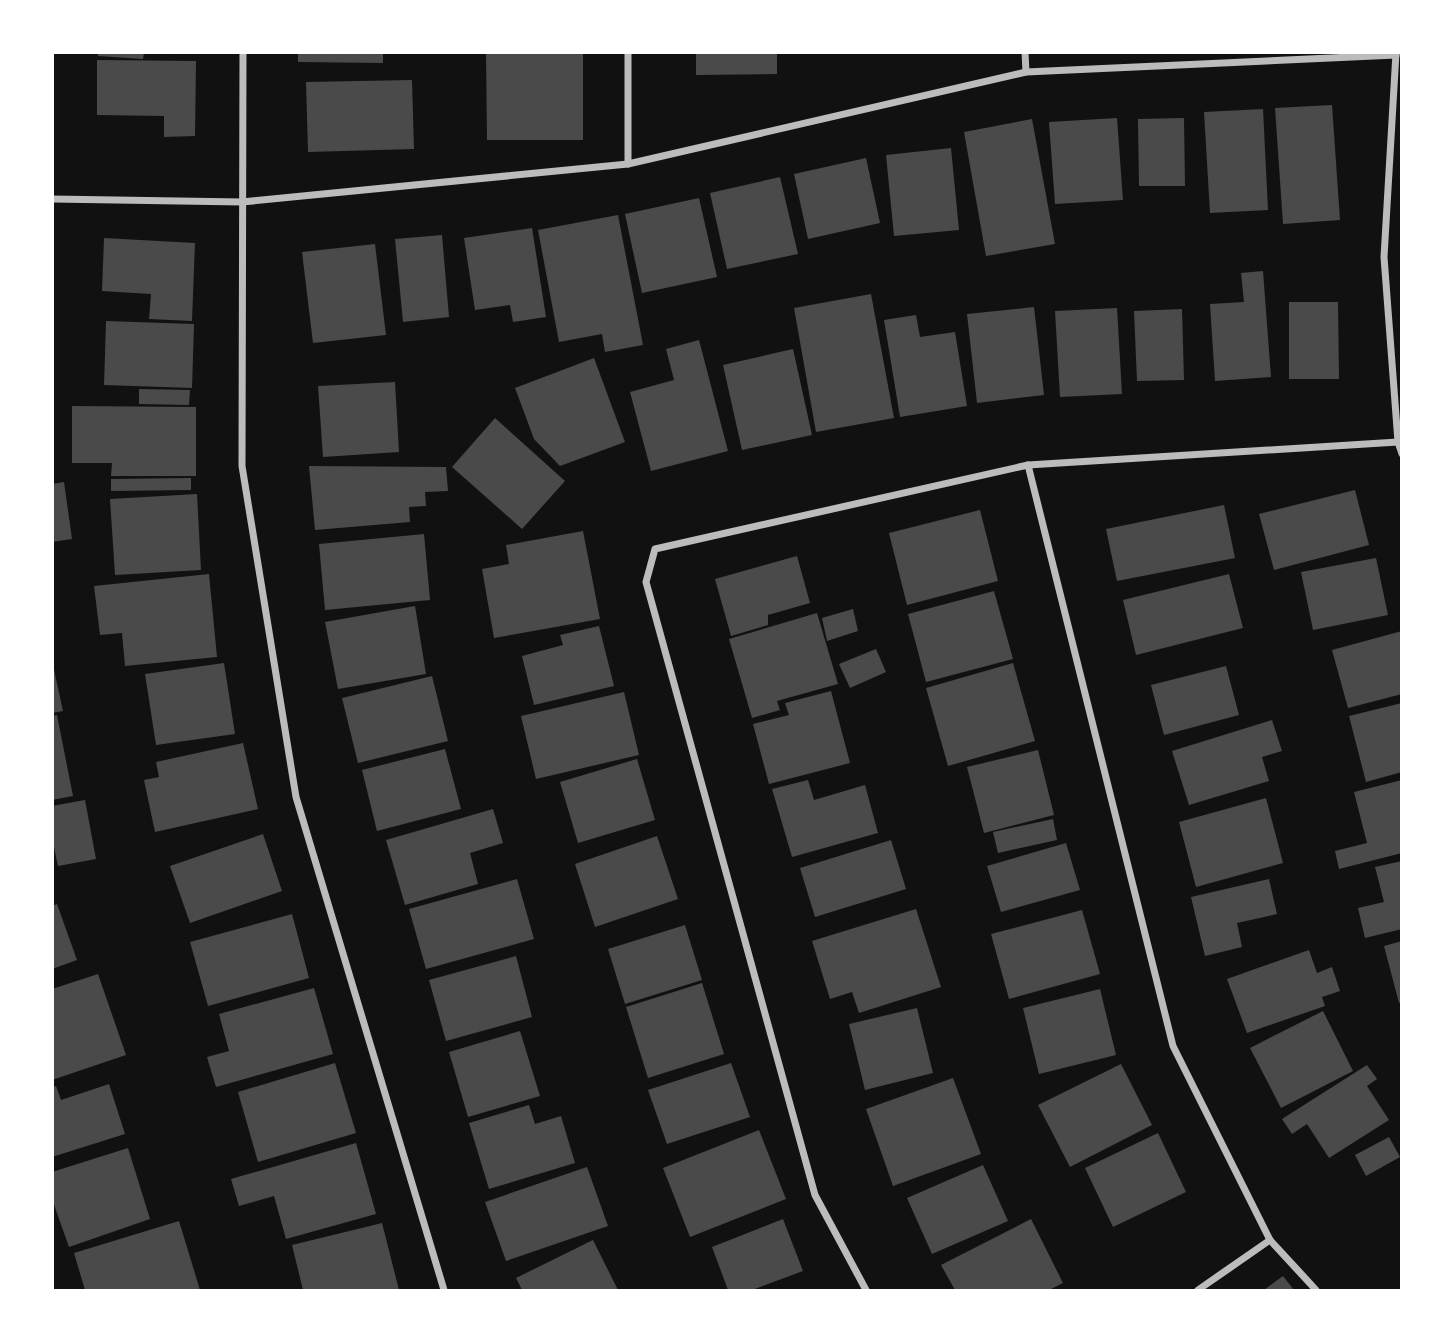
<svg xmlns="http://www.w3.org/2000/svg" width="1454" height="1343" viewBox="0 0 1454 1343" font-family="'Fira Sans',sans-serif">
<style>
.building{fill:#4a4a4a}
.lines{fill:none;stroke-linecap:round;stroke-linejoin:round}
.minor{stroke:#bcbcbc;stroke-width:7}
</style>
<rect width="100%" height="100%" fill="#111"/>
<!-- building -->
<g class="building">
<path d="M98 52H144L143 59 98 56Z"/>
<path d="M298 52H383V63L298 62Z"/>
<path d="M486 52H583V140H487Z"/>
<path d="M696 52H777V74L696 75Z"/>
<path d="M97 60 196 61 195 136 164 137V116L97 115Z"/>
<path d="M412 80 414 149 308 152 306 82Z"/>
<path d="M1332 105 1340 220 1283 224 1275 108Z"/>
<path d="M1263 109 1268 210 1210 213 1204 112Z"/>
<path d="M1117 118 1123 200 1055 204 1049 122Z"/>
<path d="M1184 118 1185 186H1139L1138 119Z"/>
<path d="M1032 119 1055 244 986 256 964 132Z"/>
<path d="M951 148 959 230 894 236 886 155Z"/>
<path d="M866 158 880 223 808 239 794 174Z"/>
<path d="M780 177 798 254 727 269 710 193Z"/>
<path d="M699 198 717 277 642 293 625 214Z"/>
<path d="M618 215 643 345 605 352 602 334 559 342 538 230Z"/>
<path d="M532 228 546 317 513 322 510 305 475 310 464 238Z"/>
<path d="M442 235 449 317 403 322 395 239Z"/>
<path d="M104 238 195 243 192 321 149 319 151 294 102 291Z"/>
<path d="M375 244 386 335 313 343 302 252Z"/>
<path d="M1263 271 1271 377 1215 381 1210 304 1244 302 1241 273Z"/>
<path d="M871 294 894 418 816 432 794 308Z"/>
<path d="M1289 302H1338L1339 379H1289Z"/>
<path d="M1034 307 1044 395 977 403 967 314Z"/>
<path d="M1117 308 1122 394 1060 397 1055 311Z"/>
<path d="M1182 309 1184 380 1137 381 1134 311Z"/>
<path d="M916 315 920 337 955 332 967 406 900 417 884 320Z"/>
<path d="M106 321 194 324 192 388 104 385Z"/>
<path d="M699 340 728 451 651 471 630 392 674 380 666 349Z"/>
<path d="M793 349 812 435 742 450 723 365Z"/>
<path d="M594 358 625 442 560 466 534 439 515 388Z"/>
<path d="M395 382 399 452 323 457 318 386Z"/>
<path d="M139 389 190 390 189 405 139 404Z"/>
<path d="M72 406 196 407V476H111L112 463H72Z"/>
<path d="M495 418 565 481 522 529 452 467Z"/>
<path d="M309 466 446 467 448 491 425 492 426 506 409 507 410 522 315 530Z"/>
<path d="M191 478V490L111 491V479Z"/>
<path d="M64 482 72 539 52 542V484Z"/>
<path d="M1355 490 1369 545 1274 570 1259 514Z"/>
<path d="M197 494 201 570 115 575 110 499Z"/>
<path d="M1224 505 1235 558 1117 581 1106 529Z"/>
<path d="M980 510 998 581 907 605 889 533Z"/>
<path d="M583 531 600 619 494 638 482 569 509 564 506 545Z"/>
<path d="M424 534 430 600 325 610 319 544Z"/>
<path d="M797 556 810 603 768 615V625L731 636 715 579Z"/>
<path d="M1376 558 1388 615 1313 630 1301 572Z"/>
<path d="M209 574 217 657 125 666 122 633 100 635 94 586Z"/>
<path d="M1229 574 1243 628 1136 655 1123 600Z"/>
<path d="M994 591 1013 659 926 682 908 614Z"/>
<path d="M415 606 426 674 338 689 325 622Z"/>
<path d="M853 609 858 631 827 641 822 618Z"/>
<path d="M817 613 838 684 777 701 780 710 752 718 729 639Z"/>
<path d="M599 626 614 686 534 705 522 656 563 645 560 635Z"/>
<path d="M1402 631V694L1348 708 1332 650Z"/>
<path d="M876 649 886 672 850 688 839 664Z"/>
<path d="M52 660 63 711 52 713Z"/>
<path d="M224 663 235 734 156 745 145 674Z"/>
<path d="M1013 663 1035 741 948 766 926 688Z"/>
<path d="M1226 666 1239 715 1164 735 1151 685Z"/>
<path d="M432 676 448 741 358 763 342 698Z"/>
<path d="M831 691 850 763 769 784 753 724 789 715 785 703Z"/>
<path d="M624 692 639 755 536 779 521 716Z"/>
<path d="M1402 703V772L1366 782 1349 716Z"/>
<path d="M57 715 73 796 52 800V716Z"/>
<path d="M1272 720 1282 751 1262 757 1269 781 1189 805 1172 751Z"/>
<path d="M243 743 258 809 155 832 144 780 159 777 156 762Z"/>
<path d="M445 749 461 809 377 831 362 770Z"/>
<path d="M1038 750 1054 815 984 833 967 767Z"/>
<path d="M637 759 655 820 578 843 560 782Z"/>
<path d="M808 780 814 800 865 785 878 833 792 857 772 789Z"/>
<path d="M1402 780V853L1339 869 1335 851 1367 843 1354 792Z"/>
<path d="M1266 798 1283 863 1196 887 1179 822Z"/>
<path d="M85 800 96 859 58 866 52 838V806Z"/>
<path d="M493 809 503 843 470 853 478 884 405 905 386 840Z"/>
<path d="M1053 819 1057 840 998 853 993 832Z"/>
<path d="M263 834 282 891 190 923 170 866Z"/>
<path d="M657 836 678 899 595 927 575 864Z"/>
<path d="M891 840 906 889 815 917 800 868Z"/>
<path d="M1066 843 1080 890 1001 912 987 866Z"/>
<path d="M1402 861V929L1365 938 1358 908 1384 902 1375 867Z"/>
<path d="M517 879 534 939 426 969 409 909Z"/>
<path d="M1269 879 1277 914 1237 923 1242 947 1205 956 1191 897Z"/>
<path d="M57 904 77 960 52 969V906Z"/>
<path d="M916 909 941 987 859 1013 852 992 830 999 812 941Z"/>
<path d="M1082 910 1100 974 1009 999 991 934Z"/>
<path d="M292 914 309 978 208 1006 190 942Z"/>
<path d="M685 925 702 980 625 1004 608 949Z"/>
<path d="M1402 941V1002L1399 1003 1384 946Z"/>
<path d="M1309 950 1317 973 1332 967 1340 991 1322 997 1325 1006 1247 1033 1227 979Z"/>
<path d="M516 956 532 1017 446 1041 429 980Z"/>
<path d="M98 974 126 1055 52 1080V989Z"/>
<path d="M702 983 724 1054 648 1078 626 1007Z"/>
<path d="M314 988 333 1054 216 1087 207 1057 229 1051 219 1014Z"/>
<path d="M1100 989 1116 1055 1039 1074 1023 1008Z"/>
<path d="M917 1008 933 1073 865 1090 849 1024Z"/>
<path d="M1323 1011 1353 1071 1281 1108 1250 1048Z"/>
<path d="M520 1031 540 1096 468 1117 449 1052Z"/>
<path d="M335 1063 356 1133 258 1162 238 1092Z"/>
<path d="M731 1063 750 1117 667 1144 648 1090Z"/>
<path d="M1121 1064 1152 1125 1070 1167 1038 1105Z"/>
<path d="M1367 1065 1377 1079 1367 1086 1389 1120 1329 1158 1307 1124 1292 1134 1282 1119Z"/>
<path d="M953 1078 981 1154 893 1186 866 1109Z"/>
<path d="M109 1084 125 1134 52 1157V1087L56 1086 61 1100Z"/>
<path d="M529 1105 535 1124 561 1116 575 1163 489 1189 469 1123Z"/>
<path d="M759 1130 786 1199 690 1237 663 1168Z"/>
<path d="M1158 1133 1186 1192 1113 1227 1085 1168Z"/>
<path d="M1389 1137 1400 1157 1366 1176 1355 1155Z"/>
<path d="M356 1143 376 1214 286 1239 274 1196 239 1206 231 1179Z"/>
<path d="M128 1148 150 1219 69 1247 52 1199V1172Z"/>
<path d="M983 1165 1008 1221 932 1254 907 1198Z"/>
<path d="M587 1167 608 1226 506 1261 485 1202Z"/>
<path d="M783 1219 803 1271 752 1290H728L712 1247Z"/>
<path d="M1031 1219 1063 1283 1049 1290H955L941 1265Z"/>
<path d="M179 1221 200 1290H85L74 1253Z"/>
<path d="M382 1223 399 1290H303L292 1245Z"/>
<path d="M593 1240 618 1290H522L516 1278Z"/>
<path d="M1283 1276 1294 1290H1264Z"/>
</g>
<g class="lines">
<!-- minor -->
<g class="minor">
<path d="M243 52 242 466 296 797 444 1290"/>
<path d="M628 52V164"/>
<path d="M1025 52 1026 72"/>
<path d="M1396 53 1384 257 1398 442 1402 454"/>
<path d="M52 199 242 202 628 164 1026 72 1396 55"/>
<path d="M1028 465 1173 1046 1270 1240 1316 1290"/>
<path d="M866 1290 815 1195 646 582 655 549 1028 465 1398 442"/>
<path d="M1198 1290 1270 1240"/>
</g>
</g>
<!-- border -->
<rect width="1454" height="1343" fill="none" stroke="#ffffff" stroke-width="108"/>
</svg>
